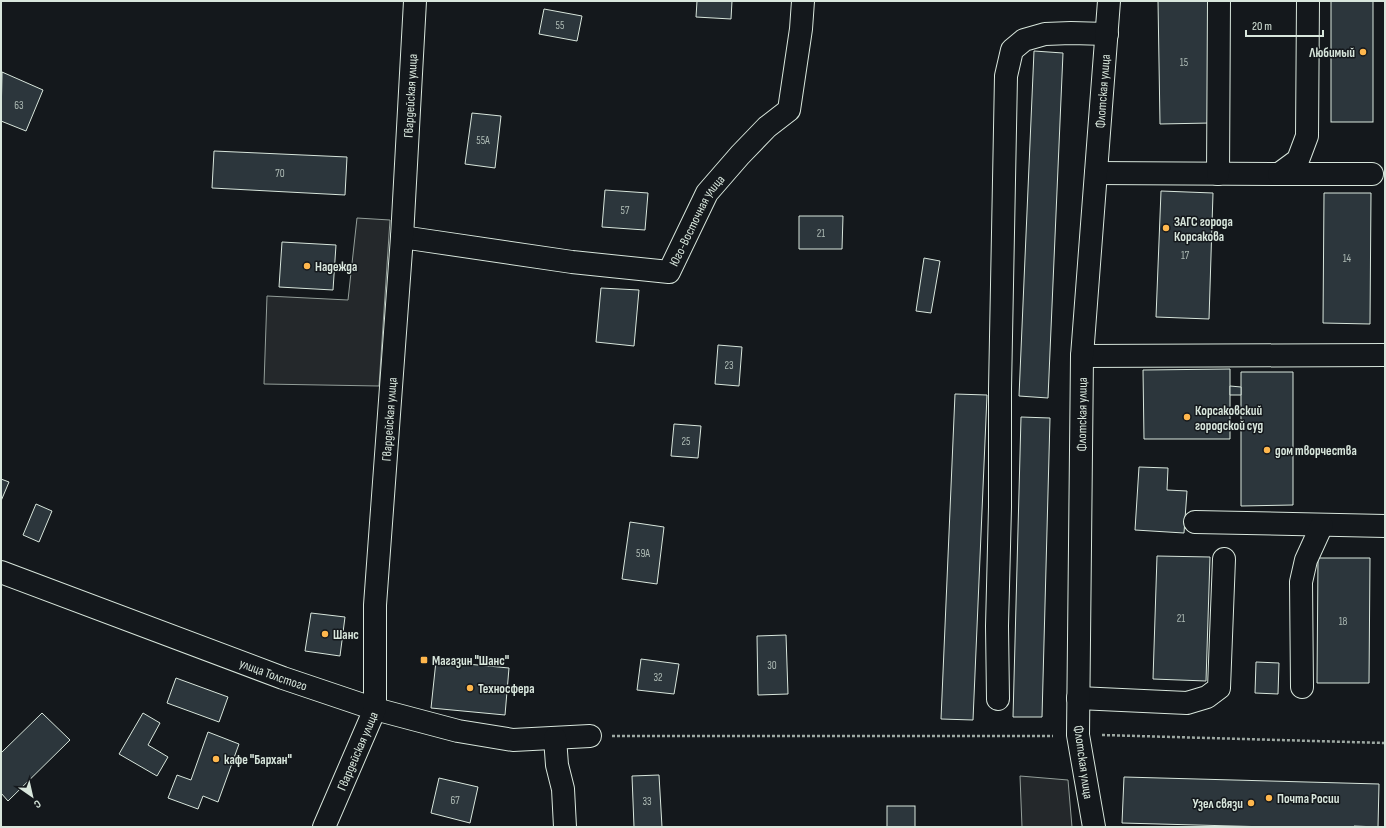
<svg xmlns="http://www.w3.org/2000/svg" width="1386" height="828" viewBox="0 0 1386 828" font-family="'Sofia Sans Condensed',sans-serif">
<style>
.parking{fill:#24282b;stroke:#939e99}
.building{fill:#2c363c;stroke:#d8e6dc}
.lines{fill:none;stroke-linecap:round;stroke-linejoin:round}
.minor-casing{stroke:#d8e6dc;stroke-width:24}
.major-casing{stroke:#d8e6dc;stroke-width:24}
.path{stroke:#9da8a2;stroke-width:2.5;stroke-dasharray:3 2;stroke-linecap:butt}
.minor{stroke:#14181c;stroke-width:22}
.major{stroke:#14181c;stroke-width:22}
.poi-dot{fill:#ffb74d;stroke:#14181c;stroke-width:1.5}
.labels{text-anchor:middle;stroke-width:3;stroke-linejoin:round;paint-order:stroke}
.number-label{font-size:11px;fill:#adbab4}
.poi-label{font-size:13px;font-weight:bold;fill:#d8e6dc;stroke:#14181c;text-anchor:start}
.street-label{font-size:13px;fill:#d8e6dc;stroke:#14181c}
</style>
<rect width="100%" height="100%" fill="#14181c"/>
<!-- parking -->
<g class="parking">
<path d="M357 218 390 220 379 386 264 384 267 296 348 300Z"/>
<path d="M1020 776 1068 780 1072 827H1022Z"/>
</g>
<!-- building -->
<g class="building">
<path d="M697 1H732L731 19 696 17Z"/>
<path d="M1158 1H1209L1210 123 1160 124Z"/>
<rect x="1331" y="1" width="42" height="121"/>
<path d="M544 9 582 16 577 41 539 34Z"/>
<path d="M1034 51 1063 53 1048 398 1019 396Z"/>
<path d="M2 72 43 90 26 131 1 121Z"/>
<path d="M472 113 501 116 495 168 465 164Z"/>
<path d="M214 151 347 157 345 195 212 188Z"/>
<path d="M605 190 648 193 645 230 602 227Z"/>
<path d="M1161 191 1213 193 1209 319 1156 317Z"/>
<path d="M1324 193H1371L1370 324 1323 323Z"/>
<path d="M799 216H843L842 249H799Z"/>
<path d="M282 242 336 245 333 290 279 287Z"/>
<path d="M924 258 940 261 931 313 916 311Z"/>
<path d="M601 288 639 290 634 346 596 342Z"/>
<path d="M718 345 742 347 739 386 715 384Z"/>
<path d="M1230 369V439H1144L1143 370Z"/>
<path d="M1241 372H1293V505L1241 506Z"/>
<path d="M1230 386 1241 387V395H1230Z"/>
<path d="M955 394 987 395 973 720 941 719Z"/>
<path d="M1021 417 1050 418 1042 717H1013Z"/>
<path d="M674 424 701 426 698 458 671 456Z"/>
<path d="M1139 467 1168 468 1167 490 1187 491 1184 533 1135 530Z"/>
<path d="M1 479 9 482 1 501Z"/>
<path d="M36 504 52 511 39 542 23 535Z"/>
<path d="M630 522 664 527 657 584 622 579Z"/>
<path d="M1157 556 1210 557 1206 681 1153 679Z"/>
<path d="M1318 558H1370L1369 683H1317Z"/>
<path d="M311 613 345 617 340 656 305 651Z"/>
<path d="M786 635 788 694 758 695 757 636Z"/>
<path d="M641 659 679 664 674 694 637 690Z"/>
<path d="M436 661 509 668 505 715 431 708Z"/>
<path d="M1256 662 1279 663 1278 694 1255 693Z"/>
<path d="M176 678 228 697 219 722 167 703Z"/>
<path d="M42 713 70 740 8 801 1 793V753Z"/>
<path d="M143 713 160 723 148 745 168 757 157 776 119 754Z"/>
<path d="M208 732 239 744 218 802 203 796 198 809 168 798 177 775 191 780Z"/>
<path d="M659 775 662 827H634L632 776Z"/>
<path d="M1124 777 1379 784 1378 827 1354 826V827H1270L1122 823Z"/>
<path d="M439 778 478 787 470 823 431 813Z"/>
<rect x="887" y="806" width="28" height="21"/>
</g>
<g class="lines">
<!-- minor casing -->
<g class="minor-casing">
<g id="minor">
<path d="M1096 173 1279 174 1298 160 1307 136 1308 1"/>
<path d="M1218 174 1219 1"/>
<path d="M1279 174H1372"/>
<path id="s1" d="M402 237 572 262 669 272 707 193 740 155 767 127 789 110 801 29 803 1"/>
<path d="M1082 356 1385 355"/>
<path d="M1195 522 1385 526"/>
<path id="s2" d="M1 572 283 678 375 709 458 731 513 740 590 736"/>
<path d="M1302 687 1301 582 1306 560 1322 525"/>
<path d="M1078 698 1187 703 1207 697 1219 688 1224 559"/>
<path d="M998 699 997 626 1000 507V389L1006 76 1012 50 1024 40 1045 34 1071 33 1107 34"/>
<path d="M555 738 557 765 563 789 565 827"/>
<path id="s3" d="M1094 827 1078 735 1082 356 1109 1"/>
</g>
</g>
<!-- major casing -->
<g class="major-casing">
<g id="major">
<path id="s4" d="M324 827 375 709V605L402 237 415 1"/>
</g>
</g>
<!-- path -->
<g class="path">
<path d="M1102 735 1385 743"/>
<path d="M612 736H1053"/>
</g>
<!-- minor -->
<use href="#minor" class="minor"/>
<!-- major -->
<use href="#major" class="major"/>
</g>
<!-- markers -->
<g class="poi-dot">
<circle cx="1363" cy="52" r="4"/>
<circle cx="1166" cy="228" r="4"/>
<circle cx="307" cy="266" r="4"/>
<circle cx="1187" cy="417" r="4"/>
<circle cx="1267" cy="450" r="4"/>
<circle cx="325" cy="634" r="4"/>
<rect x="420" y="656" width="8" height="8" rx="2"/>
<circle cx="470" cy="688" r="4"/>
<circle cx="216" cy="759" r="4"/>
<circle cx="1269" cy="798" r="4"/>
<circle cx="1251" cy="803" r="4"/>
</g>
<g class="labels">
<!-- number labels -->
<g class="number-label">
<text x="560" y="29">55</text>
<text x="1184" y="66">15</text>
<text x="19" y="109">63</text>
<text x="483" y="144">55А</text>
<text x="280" y="177">70</text>
<text x="625" y="214">57</text>
<text x="821" y="237">21</text>
<text x="1185" y="259">17</text>
<text x="1347" y="262">14</text>
<text x="729" y="369">23</text>
<text x="686" y="445">25</text>
<text x="643" y="557">59А</text>
<text x="1181" y="622">21</text>
<text x="1343" y="625">18</text>
<text x="772" y="669">30</text>
<text x="658" y="681">32</text>
<text x="455" y="804">67</text>
<text x="647" y="805">33</text>
</g>
<!-- poi labels -->
<g class="poi-label">
<text x="1355" y="57" text-anchor="end">Любимый</text>
<text x="1174" y="226">ЗАГС города<tspan x="1174" dy="15">Корсакова</tspan></text>
<text x="315" y="271">Надежда</text>
<text x="1195" y="415">Корсаковский<tspan x="1195" dy="15">городской суд</tspan></text>
<text x="1275" y="455">дом творчества</text>
<text x="333" y="639">Шанс</text>
<text x="432" y="665">Магазин "Шанс"</text>
<text x="478" y="693">Техносфера</text>
<text x="224" y="764">кафе "Бархан"</text>
<text x="1277" y="803">Почта Росии</text>
<text x="1243" y="808" text-anchor="end">Узел связи</text>
</g>
<!-- street labels -->
<g class="street-label">
<text dy="5" stroke="none"><textPath href="#s3" startOffset="738">Флотская улица</textPath></text>
<text dy="5" stroke="none"><textPath href="#s4" startOffset="743">Гвардейская улица</textPath></text>
<text dy="5" stroke="none"><textPath href="#s1" startOffset="328">Юго-Восточная улица</textPath></text>
<text dy="5" stroke="none"><textPath href="#s3" startOffset="414">Флотская улица</textPath></text>
<text dy="5" stroke="none"><textPath href="#s4" startOffset="419">Гвардейская улица</textPath></text>
<text dy="5" stroke="none"><textPath href="#s2" startOffset="291">улица Толстого</textPath></text>
<text dy="5" stroke="none"><textPath href="#s4" startOffset="83">Гвардейская улица</textPath></text>
<text transform="translate(1084 762) rotate(82)" y="5">Флотская улица</text>
</g>
</g>
<!-- border -->
<rect width="1386" height="828" fill="none" stroke="#d8e6dc" stroke-width="4"/>
<!-- north arrow -->
<g transform="translate(32 796) rotate(146)" stroke="#14181c" stroke-width="3" paint-order="stroke">
<path d="M0-3L7 15L0 10L-7 15Z" fill="#d8e6dc"/>
<text y="-6" font-size="11" font-weight="bold" text-anchor="middle" fill="#d8e6dc">С</text>
</g>
<!-- scale -->
<path d="M1246 30v6h77v-6" fill="none" stroke="#d8e6dc" stroke-width="2"/>
<text x="1252" y="30" font-size="12" fill="#d8e6dc" stroke="#14181c" stroke-width="3" paint-order="stroke">20 m</text>
</svg>
